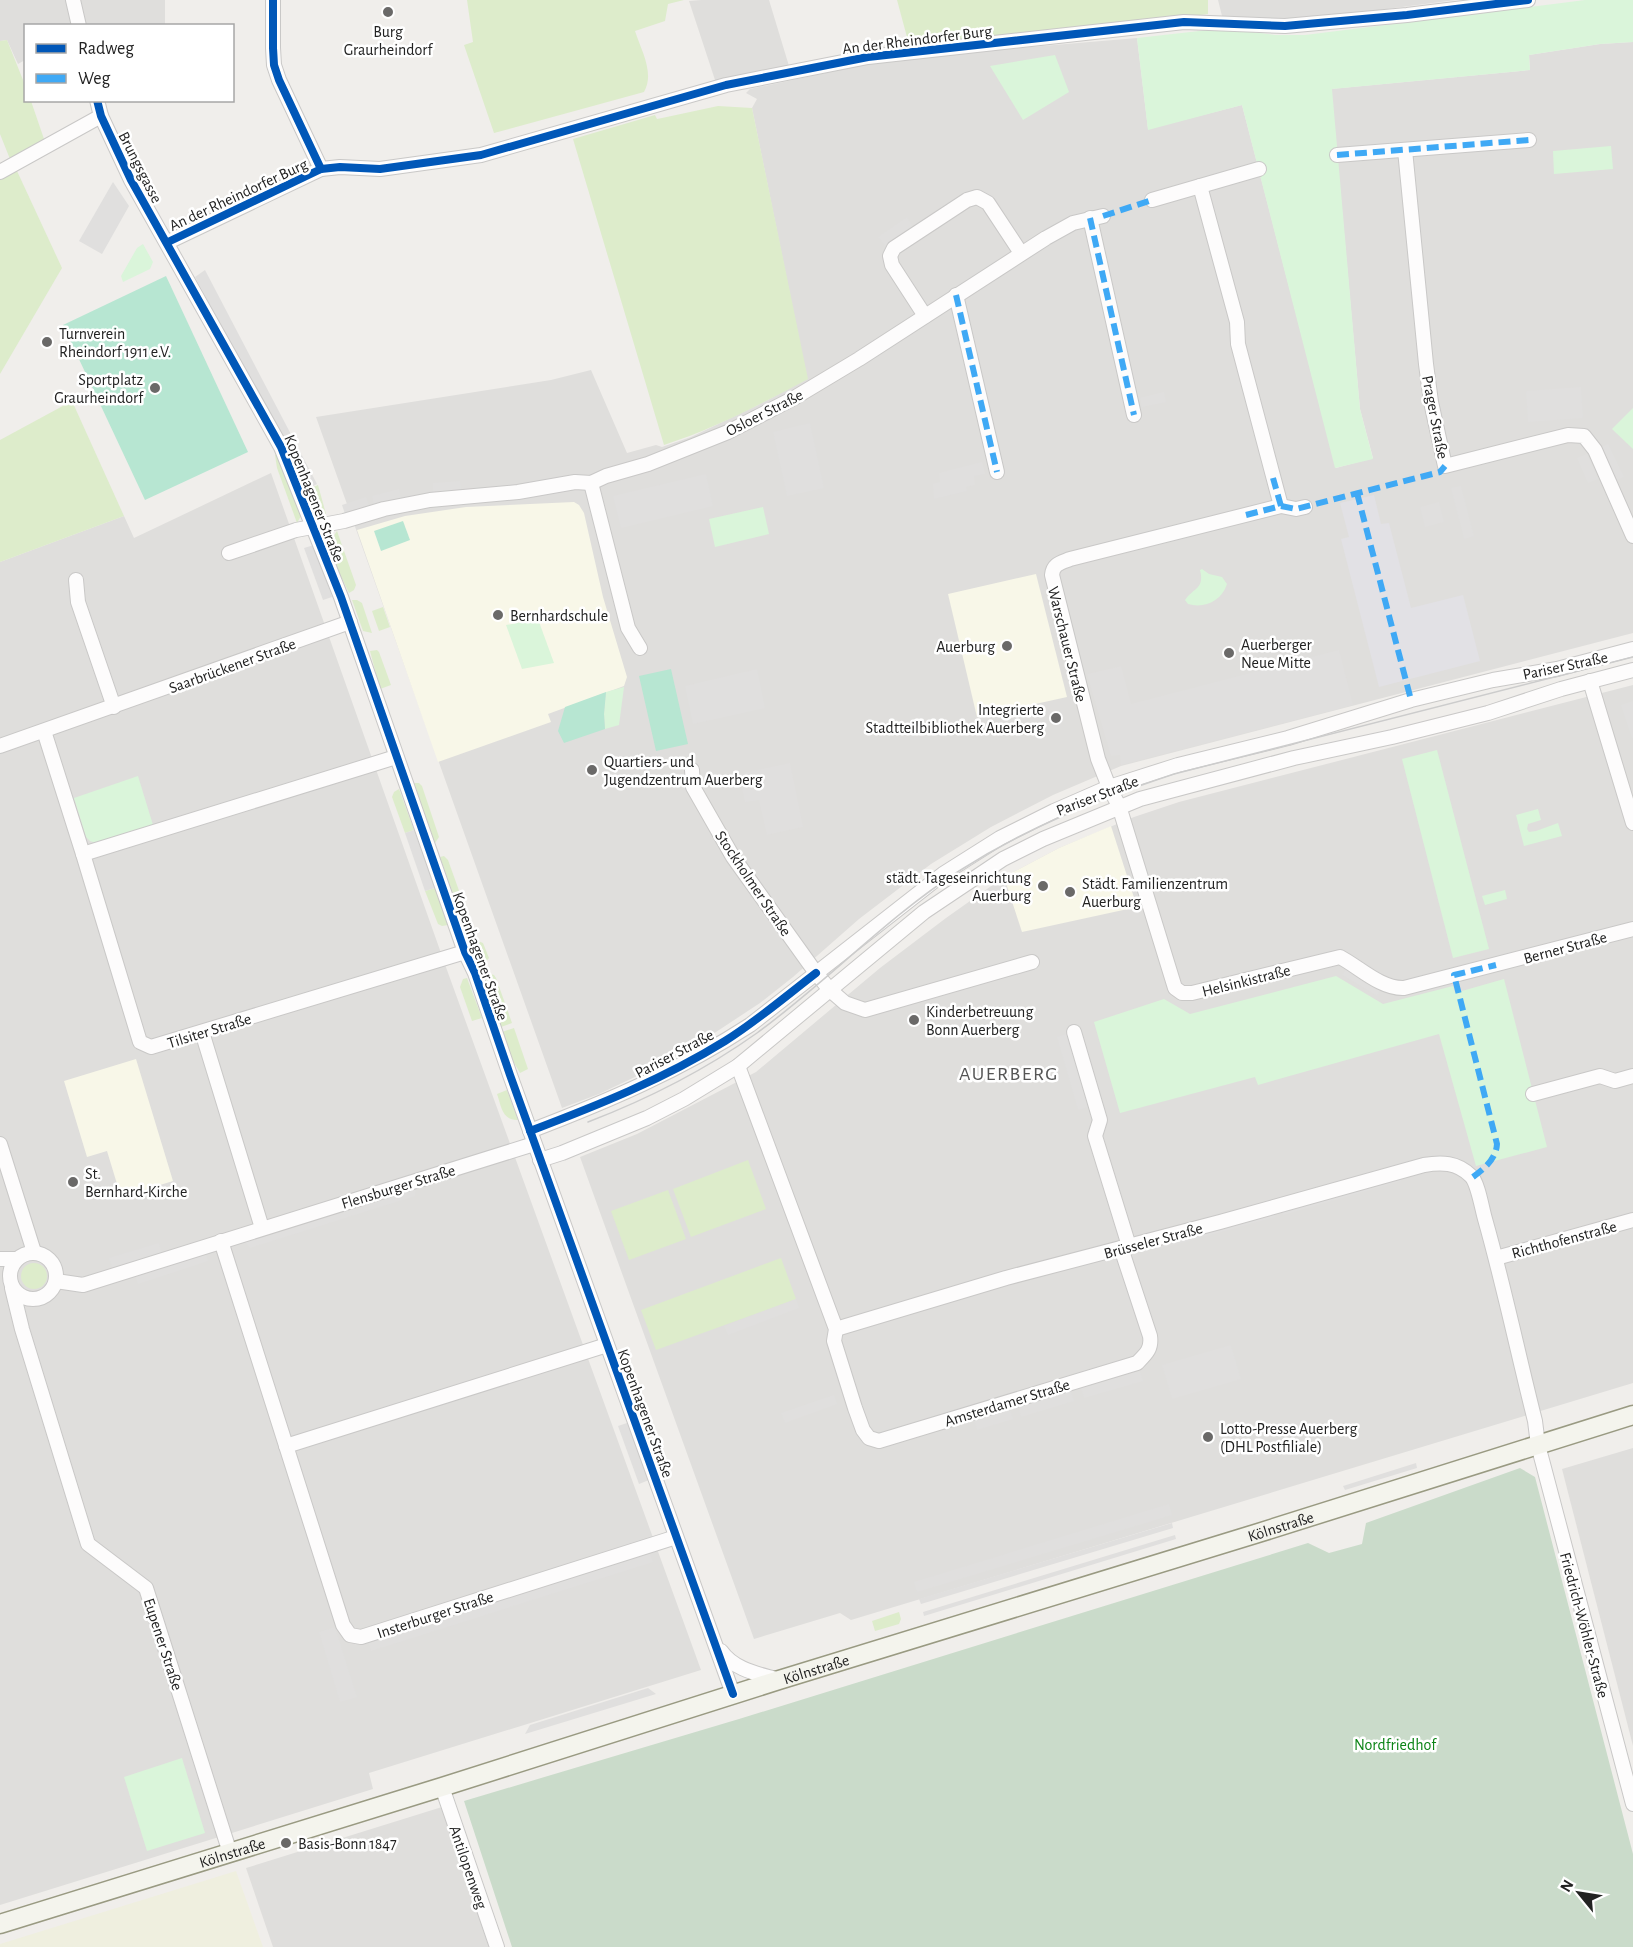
<svg xmlns="http://www.w3.org/2000/svg" width="1633" height="1947" viewBox="0 0 1633 1947" font-family="'Alegreya Sans',sans-serif">
<style>
.residential{fill:#dfdedc}
.education{fill:#f8f7e8}
.farmland{fill:#efefdf}
.grass{fill:#ddeccb}
.cemetery{fill:#cadbca}
.park{fill:#daf5da}
.pitch{fill:#b7e6d2}
.parking{fill:#e0dfde}
.plaza{fill:#e2e1e5}
.lines{fill:none;stroke-linecap:round;stroke-linejoin:round}
.minor-casing{stroke:#c9c8c7;stroke-width:16}
.secondary-casing{stroke:#999a82;stroke-width:21}
.minor{stroke:#fdfcfc;stroke-width:14}
.secondary{stroke:#f4f4ed;stroke-width:18}
.tram{stroke:#ccc;stroke-width:1.5}
.quiet{stroke:#3fa9f5;stroke-width:6;stroke-dasharray:12 6;stroke-linecap:butt}
.cycleway-casing{stroke:#fff;stroke-width:11}
.cycleway{stroke:#0057b8;stroke-width:8}
.poi-dot{fill:#6a6968;stroke:#fff;stroke-width:2}
.labels{text-anchor:middle;stroke-width:5;stroke-linejoin:round;paint-order:stroke}
.poi-label{font-size:16px;fill:#222;stroke:#fff;text-anchor:start}
.street-label{font-size:16px;fill:#222;stroke:#fff}
.park-label{font-size:16px;fill:#0c8416;stroke:#fff}
.quarter-label{font-size:20px;letter-spacing:1.5px;fill:#555;stroke:#fff}
</style>
<rect width="100%" height="100%" fill="#f0eeeb"/>
<!-- residential -->
<g class="residential">
<path d="M0 0H165V25L26 26 25 60 18 64 7 40 0 41Z"/>
<path d="M701 0H769L789 66 716 83 689 1Z"/>
<path d="M1218 0H1456L1286 22 1222 16Z"/>
<path d="M1137 38 1148 129 1242 105 1336 468 1373 458 1360 409 1331 89 1530 70 1529 55 1600 44 1633 42V633L1121 766 1053 795 991 827 931 864 859 919 793 977 760 1003 716 1032 637 1076 599 1094 562 1108 316 417 551 380 591 370 627 453 656 445 662 447 691 437 758 405 807 379 752 108 757 99 746 93 750 89 892 59Z"/>
<path d="M271 473 447 970 701 1670 369 1773 373 1789 0 1905V562L124 516 134 538Z"/>
<path d="M1633 685V1383L851 1620 840 1613 754 1639 580 1157 637 1134 756 1072 880 968 946 918 1004 877 1059 848 1134 817 1179 802Z"/>
<path d="M1633 1448V1746L1562 1469Z"/>
<path d="M442 1807 489 1947H273L246 1868Z"/>
</g>
<!-- education -->
<g class="education">
<path d="M574 502 579 505 584 513 603 597 627 677 624 686 548 714 551 722 438 762 357 530 405 516 466 507Z"/>
<path d="M1036 574 1067 697 977 717 948 594Z"/>
<path d="M1111 826 1137 907 1022 932 1004 877 1059 848Z"/>
<path d="M136 1059 173 1181 121 1197 107 1151 87 1157 64 1081Z"/>
</g>
<!-- farmland -->
<path class="farmland" d="M236 1871 263 1947H0V1944Z"/>
<!-- grass -->
<g class="grass">
<path d="M467 0H684L668 4 665 21 635 31C641 50 655 73 644 92L494 133 464 45 473 42Z"/>
<path d="M897 0H1208V14L911 52Z"/>
<path d="M7 40 25 85 26 100 31 101 44 139 10 159 0 134V41Z"/>
<path d="M718 106 752 108 808 379C761 404 714 429 664 445L573 139 655 115 657 119 662 118Z"/>
<path d="M17 171 62 268 0 374V180Z"/>
<path d="M72 401 124 516 0 562V440Z"/>
<path d="M277 454 301 510V516L297 523 277 468 275 455Z"/>
<path d="M318 485 326 514 317 508 309 489Z"/>
<path d="M337 531 356 585 354 590 349 593C341 574 323 550 337 531Z"/>
<path d="M352 600H357L362 603 372 633 363 631Z"/>
<path d="M383 607 390 627 379 631 372 611Z"/>
<path d="M377 650 379 652 391 685 380 689 370 651Z"/>
<path d="M414 783H419L422 786 439 837 435 843Z"/>
<path d="M399 789 414 830 405 833 392 797 394 792Z"/>
<path d="M444 856 448 860 471 924 467 933 440 857Z"/>
<path d="M435 888 448 925 442 926 438 924 425 891Z"/>
<path d="M478 941 483 943 489 958 482 966 470 942Z"/>
<path d="M484 972 494 975 496 978 512 1023 501 1027Z"/>
<path d="M467 978 482 1018 472 1021 460 987 463 979Z"/>
<path d="M514 1028 528 1069 520 1073 513 1061 502 1032Z"/>
<path d="M507 1090 518 1120C502 1121 501 1105 497 1094Z"/>
<path d="M748 1160 766 1209 691 1237 673 1189Z"/>
<path d="M668 1190 686 1239 629 1260 611 1211Z"/>
<path d="M781 1258 796 1299 656 1350 641 1310Z"/>
<circle cx="34" cy="1276" r="13"/>
<path d="M899 1612 901 1619 899 1624 875 1631 872 1621Z"/>
</g>
<!-- cemetery -->
<path class="cemetery" d="M1520 1468 1535 1477 1633 1854V1947H512L464 1801 739 1719 1308 1543 1329 1553 1362 1544 1366 1523Z"/>
<!-- park -->
<g class="park">
<path d="M1585 0H1633V42L1600 44 1529 55 1530 70 1332 89 1360 409 1373 459 1335 468 1242 105 1148 130 1137 38 1208 30H1237L1275 35H1305Z"/>
<path d="M1055 55 1069 92 1023 120 990 66Z"/>
<path d="M1611 146 1613 169 1554 174 1553 151Z"/>
<path d="M143 244 153 262 150 269 123 282 121 276 137 248Z"/>
<path d="M1633 408V449L1612 429Z"/>
<path d="M763 507 769 534 715 547 709 519Z"/>
<path d="M1202 569 1209 574 1222 577 1227 584C1222 601 1204 609 1188 604L1185 600C1193 588 1205 589 1200 570Z"/>
<path d="M538 619 554 663 522 669 506 625Z"/>
<path d="M624 687 619 725 605 729 604 714 606 692Z"/>
<path d="M1437 750 1489 949 1453 958 1402 759Z"/>
<path d="M138 776 153 825 96 843 90 841 86 837 74 798Z"/>
<path d="M1538 809 1541 820 1528 824 1527 829 1529 832 1536 831 1558 823 1562 836 1524 846 1516 815Z"/>
<path d="M1505 890 1507 899 1485 905 1482 896Z"/>
<path d="M1336 976 1383 1004 1453 986 1455 993 1504 979 1547 1147 1476 1166 1439 1034 1258 1085 1255 1077 1120 1113 1094 1022 1164 999 1190 1014Z"/>
<path d="M182 1758 205 1833 147 1851 124 1777Z"/>
</g>
<!-- pitch -->
<g class="pitch">
<path d="M166 276 248 452 145 500 63 325Z"/>
<path d="M403 521 410 540 381 551 374 531Z"/>
<path d="M671 669 688 744 656 751 639 676Z"/>
<path d="M606 692 604 714 605 729 564 743 558 731 565 707Z"/>
</g>
<!-- parking -->
<g class="parking">
<path d="M113 182 129 206 102 254 79 241Z"/>
<path d="M907 217 913 227 885 246 878 237Z"/>
<path d="M205 270 317 484 309 488 195 277Z"/>
<path d="M1581 387 1583 418 1528 422 1526 391Z"/>
<path d="M1164 392 1166 402 1142 407 1140 398Z"/>
<path d="M810 423 824 488 787 496 773 432Z"/>
<path d="M1608 444 1624 477 1615 481 1600 448Z"/>
<path d="M1587 454 1598 479 1588 483 1577 458Z"/>
<path d="M982 462 985 474 974 476 975 485 966 487 967 491 934 499 933 484 940 482 939 473Z"/>
<path d="M706 474 713 506 621 528 613 496Z"/>
<path d="M460 481 461 490 433 492V483Z"/>
<path d="M1461 486 1474 536 1464 539 1451 488Z"/>
<path d="M399 489 401 498 374 505 372 496Z"/>
<path d="M366 497 369 506 345 514 342 505Z"/>
<path d="M1439 502 1444 522 1425 527 1420 507Z"/>
<path d="M314 545 332 597 323 600 304 548Z"/>
<path d="M1339 650 1353 705 1121 765 1120 755 1111 756 1087 674 1121 666 1131 704Z"/>
<path d="M757 669 765 708 693 724 685 686Z"/>
<path d="M1633 701V738H1632L1621 705Z"/>
<path d="M790 763 803 827 767 835 759 800 745 802 739 774Z"/>
<path d="M414 830 435 888 425 891 405 833Z"/>
<path d="M1347 967 1382 988 1377 996 1342 975Z"/>
<path d="M1067 1034 1088 1107 1078 1110 1057 1037Z"/>
<path d="M1400 1177 1401 1181 1283 1215 1282 1211Z"/>
<path d="M416 1188 415 1196 250 1248 244 1240Z"/>
<path d="M1273 1213 1275 1217 1156 1250 1155 1246Z"/>
<path d="M159 1243 162 1253 112 1268 109 1258Z"/>
<path d="M205 1252 208 1261 138 1284 135 1275Z"/>
<path d="M796 1299 799 1308 728 1335 724 1326Z"/>
<path d="M1231 1345 1241 1379 1172 1399 1162 1365Z"/>
<path d="M1140 1371 1143 1381 1084 1398 1081 1388Z"/>
<path d="M1071 1391 1074 1401 1021 1417 1018 1407Z"/>
<path d="M834 1395 837 1404 785 1423 781 1413Z"/>
<path d="M1010 1409 1013 1419 977 1430 974 1420Z"/>
<path d="M627 1423 649 1480 639 1484 618 1426Z"/>
<path d="M1416 1463 1417 1468 1345 1490 1343 1486Z"/>
<path d="M1169 1504 1172 1515 917 1592 914 1582Z"/>
<path d="M1172 1523 1173 1528 921 1604 919 1599Z"/>
<path d="M1175 1535 1176 1539 924 1616 923 1612Z"/>
<path d="M649 1552 653 1562 371 1651 368 1640Z"/>
<path d="M335 1627 357 1697 340 1702 319 1632Z"/>
<path d="M648 1688 656 1694 525 1734 530 1725Z"/>
</g>
<!-- plaza -->
<path class="plaza" d="M1374 495 1381 524 1389 523 1411 608 1463 595 1480 661 1379 687 1341 539 1349 537 1340 503Z"/>
<g class="lines">
<!-- minor casing -->
<g class="minor-casing">
<g id="minor">
<path d="M73 0 79 26"/>
<path d="M273 0V48L274 65 279 80 321 169"/>
<path d="M97 100 101 116 131 180 281 447 341 597 465 952 475 973 510 1075 733 1694"/>
<path d="M1405 150 1426 364 1431 402 1445 466 1568 435 1584 436 1595 450 1633 536"/>
<path d="M1337 155 1529 140"/>
<path d="M0 172 101 116"/>
<path d="M1200 186 1237 322 1238 344 1281 506 1070 559C1060 563 1053 564 1052 575L1098 759 1109 787 1119 806 1175 988 1182 993H1192L1340 957C1359 967 1381 989 1404 988L1633 929"/>
<path d="M1152 200 1259 169"/>
<path d="M1090 218 1134 415"/>
<path d="M168 242 321 169 340 167 380 169 481 155 726 85 868 57 1184 22 1285 26 1407 15 1528 0"/>
<path d="M956 295 997 472"/>
<path d="M925 316 892 265 890 256 894 248 967 200 977 197 988 203 1021 253"/>
<path d="M591 483 628 628 640 648"/>
<path d="M1281 506 1296 509 1305 507"/>
<path d="M229 553 296 530 344 521 384 509 430 500 518 492 575 482 591 483 606 476 648 464 728 432 794 398 859 359 1046 238 1073 223 1103 216"/>
<path d="M76 580 78 602 114 707"/>
<path d="M1590 681 1633 823"/>
<path d="M44 731 83 854 140 1042 151 1047 465 952"/>
<path d="M0 746 350 622"/>
<path d="M692 770 693 787 733 857 816 973 830 990 845 1003 865 1010 1032 962"/>
<path d="M83 854 396 757"/>
<path d="M202 1032 262 1228"/>
<path d="M1074 1032 1100 1120 1095 1136 1129 1246"/>
<path d="M738 1066 836 1329 834 1341 855 1408 863 1430 869 1438 879 1441 1137 1363C1146 1354 1152 1349 1150 1336L1121 1248"/>
<path d="M1533 1094 1600 1076 1615 1081 1633 1076"/>
<path d="M530 1131C606 1102 681 1070 750 1025L943 874 1000 838 1054 811 1109 787 1178 765 1288 738 1411 700 1493 680 1557 669 1633 649"/>
<path d="M0 1144 34 1252"/>
<path d="M540 1160 562 1153 647 1118 684 1099 738 1066 924 912 1003 859 1043 839 1140 799 1294 758 1392 737 1488 713 1561 689 1633 670"/>
<path d="M221 1241 343 1625 350 1635 361 1637 676 1537"/>
<circle cx="33" cy="1276" r="23"/>
<path d="M1496 1258 1633 1220"/>
<path d="M0 1259H17"/>
<path d="M56 1281 83 1285 534 1144"/>
<path d="M12 1288 22 1329 88 1544 146 1588 230 1853"/>
<path d="M836 1329 1006 1278 1220 1222 1424 1165C1441 1162 1457 1162 1471 1176 1478 1183 1482 1209 1485 1219 1504 1286 1518 1354 1535 1421L1538 1445 1633 1804"/>
<path d="M286 1446 607 1345"/>
<path d="M721 1651C734 1670 759 1674 779 1680"/>
<path d="M442 1787 497 1947"/>
</g>
</g>
<!-- secondary casing -->
<g class="secondary-casing">
<g id="secondary">
<path id="s1" d="M0 1924 442 1787 779 1680 1255 1534 1633 1415"/>
</g>
</g>
<!-- minor -->
<use href="#minor" class="minor"/>
<!-- secondary -->
<use href="#secondary" class="secondary"/>
<!-- tram -->
<path class="tram" d="M588 1122C648 1099 705 1070 757 1033 827 982 886 918 959 871 1028 827 1096 800 1174 774L1633 657"/>
<!-- quiet -->
<g class="quiet">
<path d="M1337 155 1529 140"/>
<path d="M1103 216 1152 200"/>
<path d="M1090 218 1134 415"/>
<path d="M956 295 997 472"/>
<path d="M1357 493 1411 700"/>
<path d="M1281 506 1296 509 1440 472 1445 466"/>
<path d="M1246 515 1281 506 1273 478"/>
<path d="M1473 1177C1485 1168 1496 1159 1497 1144L1454 975 1496 965"/>
</g>
<!-- cycleway casing -->
<g class="cycleway-casing">
<g id="cycleway">
<path d="M273 0V48L274 65 279 80 321 169"/>
<path d="M97 100 101 116 131 180 281 447 341 597 465 952 475 973 510 1075 733 1694"/>
<path d="M168 242 321 169 340 167 380 169 481 155 726 85 868 57 1184 22 1285 26 1407 15 1528 0"/>
<path d="M530 1131C596 1106 664 1079 725 1041 757 1021 786 996 816 973"/>
</g>
</g>
<!-- cycleway -->
<use href="#cycleway" class="cycleway"/>
</g>
<!-- markers -->
<g class="poi-dot">
<circle cx="388" cy="12" r="6"/>
<circle cx="47" cy="342" r="6"/>
<circle cx="155" cy="388" r="6"/>
<circle cx="498" cy="615" r="6"/>
<circle cx="1007" cy="646" r="6"/>
<circle cx="1229" cy="653" r="6"/>
<circle cx="1056" cy="718" r="6"/>
<circle cx="592" cy="770" r="6"/>
<circle cx="1043" cy="886" r="6"/>
<circle cx="1070" cy="892" r="6"/>
<circle cx="914" cy="1020" r="6"/>
<circle cx="73" cy="1182" r="6"/>
<circle cx="1208" cy="1437" r="6"/>
<circle cx="286" cy="1843" r="6"/>
</g>
<g class="labels">
<!-- poi labels -->
<g class="poi-label">
<text x="388" y="37" text-anchor="middle">Burg<tspan x="388" dy="18">Graurheindorf</tspan></text>
<text x="59" y="339">Turnverein<tspan x="59" dy="18">Rheindorf 1911 e.V.</tspan></text>
<text x="143" y="385" text-anchor="end">Sportplatz<tspan x="143" dy="18">Graurheindorf</tspan></text>
<text x="510" y="621">Bernhardschule</text>
<text x="1241" y="650">Auerberger<tspan x="1241" dy="18">Neue Mitte</tspan></text>
<text x="995" y="652" text-anchor="end">Auerburg</text>
<text x="1044" y="715" text-anchor="end">Integrierte<tspan x="1044" dy="18">Stadtteilbibliothek Auerberg</tspan></text>
<text x="604" y="767">Quartiers- und<tspan x="604" dy="18">Jugendzentrum Auerberg</tspan></text>
<text x="1031" y="883" text-anchor="end">städt. Tageseinrichtung<tspan x="1031" dy="18">Auerburg</tspan></text>
<text x="1082" y="889">Städt. Familienzentrum<tspan x="1082" dy="18">Auerburg</tspan></text>
<text x="926" y="1017">Kinderbetreuung<tspan x="926" dy="18">Bonn Auerberg</tspan></text>
<text x="85" y="1179">St.<tspan x="85" dy="18">Bernhard-Kirche</tspan></text>
<text x="1220" y="1434">Lotto-Presse Auerberg<tspan x="1220" dy="18">(DHL Postfiliale)</tspan></text>
<text x="298" y="1849">Basis-Bonn 1847</text>
</g>
<!-- street labels -->
<g class="street-label">
<text transform="translate(917 39) rotate(-7)" y="6">An der Rheindorfer Burg</text>
<text transform="translate(141 167) rotate(63)" y="6">Brungsgasse</text>
<text transform="translate(238 194) rotate(-25)" y="6">An der Rheindorfer Burg</text>
<text transform="translate(764 412) rotate(-27)" y="6">Osloer Straße</text>
<text transform="translate(1436 417) rotate(79)" y="6">Prager Straße</text>
<text transform="translate(315 498) rotate(68)" y="6">Kopenhagener Straße</text>
<text transform="translate(1068 644) rotate(76)" y="6">Warschauer Straße</text>
<text transform="translate(232 665) rotate(-20)" y="6">Saarbrückener Straße</text>
<text transform="translate(1565 665) rotate(-12)" y="6">Pariser Straße</text>
<text transform="translate(1097 795) rotate(-21)" y="6">Pariser Straße</text>
<text transform="translate(754 883) rotate(56)" y="6">Stockholmer Straße</text>
<text transform="translate(1565 947) rotate(-15)" y="6">Berner Straße</text>
<text transform="translate(481 956) rotate(70)" y="6">Kopenhagener Straße</text>
<text transform="translate(1246 980) rotate(-14)" y="6">Helsinkistraße</text>
<text transform="translate(209 1030) rotate(-17)" y="6">Tilsiter Straße</text>
<text transform="translate(674 1053) rotate(-28)" y="6">Pariser Straße</text>
<text transform="translate(398 1186) rotate(-17)" y="6">Flensburger Straße</text>
<text transform="translate(1564 1239) rotate(-15)" y="6">Richthofenstraße</text>
<text transform="translate(1153 1240) rotate(-15)" y="6">Brüsseler Straße</text>
<text transform="translate(1007 1402) rotate(-17)" y="6">Amsterdamer Straße</text>
<text transform="translate(646 1413) rotate(70)" y="6">Kopenhagener Straße</text>
<text dy="6" stroke="none"><textPath href="#s1" startOffset="1341">Kölnstraße</textPath></text>
<text transform="translate(435 1614) rotate(-18)" y="6">Insterburger Straße</text>
<text transform="translate(1585 1625) rotate(75)" y="6">Friedrich-Wöhler-Straße</text>
<text transform="translate(164 1644) rotate(72)" y="6">Eupener Straße</text>
<text dy="6" stroke="none"><textPath href="#s1" startOffset="855">Kölnstraße</textPath></text>
<text dy="6" stroke="none"><textPath href="#s1" startOffset="243">Kölnstraße</textPath></text>
<text transform="translate(469 1867) rotate(71)" y="6">Antilopenweg</text>
</g>
<!-- park labels -->
<g class="park-label">
<text x="1395" y="1750">Nordfriedhof</text>
</g>
<!-- quarter labels -->
<g class="quarter-label">
<text x="1009" y="1080">AUERBERG</text>
</g>
</g>
<!-- legend -->
<rect x="24" y="24" width="210" height="78" fill="#ffffff" stroke="#a7a7a7" stroke-width="1.5"/>
<rect x="36" y="44" width="30" height="9" fill="#0057b8" stroke="#a7a7a7" stroke-width="1.5"/>
<text x="78" y="54" font-size="18" fill="#222222">Radweg</text>
<rect x="36" y="74" width="30" height="9" fill="#3fa9f5" stroke="#a7a7a7" stroke-width="1.5"/>
<text x="78" y="84" font-size="18" fill="#222222">Weg</text>
<!-- north arrow -->
<g transform="translate(1579 1893) rotate(300)" stroke="#ffffff" stroke-width="4.5" paint-order="stroke">
<path d="M0-4.5L10 22L0 15L-10 22Z" fill="#222222"/>
<text y="-9" font-size="16" font-weight="bold" text-anchor="middle" fill="#222222">N</text>
</g>
</svg>
